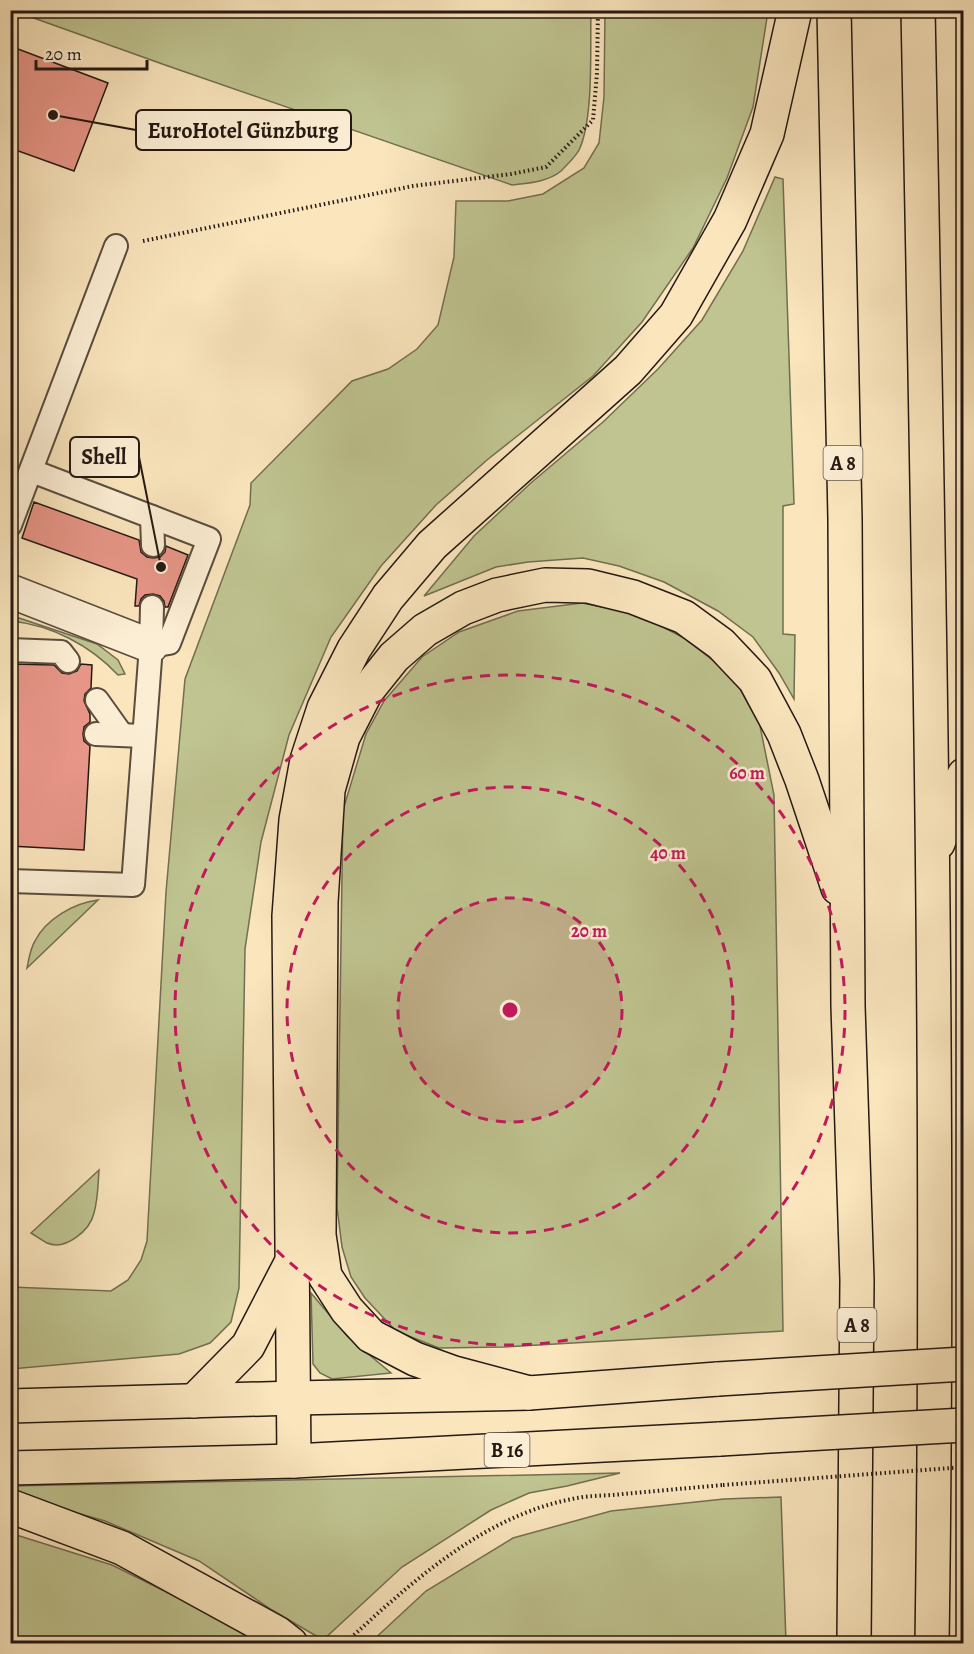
<svg xmlns="http://www.w3.org/2000/svg" width="974" height="1654" viewBox="0 0 974 1654" font-family="Alegreya,serif">
<style>
.green{fill:#bfc490;stroke:#726e52;stroke-width:1.5}
.building{fill:#e89688;stroke:#241913;stroke-width:1.5}
.lines{fill:none;stroke-linecap:round;stroke-linejoin:round}
.service-casing{stroke:#5a4c3e;stroke-width:26}
.minor-casing{stroke:#5a4c3e;stroke-width:36}
.primary-casing{stroke:#241913;stroke-width:36}
.motorway-casing{stroke:#241913;stroke-width:36}
.path{stroke:#241913;stroke-width:4;stroke-dasharray:1.5 3;stroke-linecap:butt}
.service{stroke:#fceed4;stroke-width:22}
.minor{stroke:#fceed4;stroke-width:33}
.primary{stroke:#fae5bd;stroke-width:33}
.motorway{stroke:#fae5bd;stroke-width:33}
.primary-bridge-casing{stroke:#241913;stroke-width:36;stroke-linecap:butt}
.path-bridge{stroke:#241913;stroke-width:4;stroke-dasharray:1.5 3;stroke-linecap:butt}
.primary-bridge{stroke:#fae5bd;stroke-width:33}
.ring{fill:none;stroke:#c2185b;stroke-width:3;stroke-dasharray:10 8}
.labels{text-anchor:middle;stroke-width:5;stroke-linejoin:round;paint-order:stroke}
.shield{fill:#fceed4;stroke:#65594d;stroke-width:1.5}
.shield-label{font-size:20px;font-weight:bold;fill:#241913}
.centre{fill:#c2185b;stroke:#fceed4;stroke-width:3}
.ring-label{font-size:18px;text-anchor:middle;font-weight:bold;fill:#c2185b;stroke:#fceed4;stroke-width:5;stroke-linejoin:round;paint-order:stroke}
.leader{fill:none;stroke:#241913;stroke-width:2}
.callout-dot{fill:#241913;stroke:#fceed4;stroke-width:2}
.callout{fill:#fceed4;stroke:#241913;stroke-width:2}
.callout-label{font-size:22px;text-anchor:middle;font-weight:bold;fill:#241913}
</style>
<rect width="100%" height="100%" fill="#fae5bd"/>
<filter id="stains"><feTurbulence type="fractalNoise" baseFrequency=".00333" numOctaves="4"/><feColorMatrix values="0 0 0 0 .2 0 0 0 0 .09 0 0 0 0 .02 0 0 0 .5 -.17"/></filter>
<radialGradient id="worn" r=".72"><stop offset=".6" stop-color="#630" stop-opacity="0"/><stop offset="1" stop-color="#630" stop-opacity=".3"/></radialGradient>
<!-- green -->
<g class="green">
<path d="M14 11H591C590 46 594 119 579 150 576 156 566 166 561 171 548 182 528 183 512 185L168 66Z"/>
<path d="M605 11H768L753 107 727 178 693 248 642 322 593 376 487 460 436 505 381 566 331 637 289 735 261 842 245 949 239 1288 231 1322 210 1343 179 1354 11 1369V1287L111 1291 128 1280 141 1260 147 1241 166 892 185 679 250 505 251 483 352 381 388 369 417 349 438 325 454 257 456 201H508L543 194 584 168 599 143 604 97Z"/>
<path d="M775 177 783 179 794 504 783 506V634L795 635 794 699 779 673 753 637 718 611 664 582 619 566 583 558 528 562 496 567 424 596 474 536 532 482 603 422 658 369 702 320 743 251Z"/>
<path d="M582 603 638 614 684 638 733 676 760 726 774 795 783 1331 504 1347 439 1348 396 1331 365 1298 351 1277 342 1247 337 1207 343 810 366 734 384 701 422 657 459 632 518 611Z"/>
<path d="M10 615 97 644 118 660 125 674 118 675C90 645 51 625 11 621Z"/>
<path d="M98 900 27 968C29 959 30 949 35 941 46 919 74 903 98 900Z"/>
<path d="M99 1170C98 1184 98 1199 94 1213 90 1230 66 1251 47 1243 41 1240 36 1236 31 1233Z"/>
<path d="M311 1293 348 1337 391 1373 332 1379 320 1373 313 1364Z"/>
<path d="M620 1473 567 1486 529 1493 491 1510 402 1567 323 1640 272 1610 199 1561 105 1521 11 1494V1486Z"/>
<path d="M781 1497 786 1643H370L426 1591 513 1538 611 1511 724 1499Z"/>
<path d="M10 1533 112 1565 221 1619 256 1643H11Z"/>
</g>
<!-- building -->
<g class="building">
<path d="M10 46 108 83 74 171 10 148Z"/>
<path d="M34 502 139 540 141 552 147 557 153 558 160 557 165 552 166 546 188 555 168 607H165L164 601 160 596 153 594 145 595 141 599 139 606H135L137 579 22 538Z"/>
<path d="M10 664 54 665 62 673 69 674 77 671 81 664 92 665 91 688 85 694 84 701 90 714V722L84 727 83 734 84 741 90 746 84 850 10 846Z"/>
</g>
<g class="lines">
<!-- service casing -->
<g class="service-casing">
<g id="service">
<path d="M32 471 152 517 153 545"/>
<path d="M10 525 116 246"/>
<path d="M151 646 169 643 209 539 152 517"/>
<path d="M10 650 61 652 68 661"/>
<path d="M97 700 122 735"/>
<path d="M96 734 143 736"/>
<path d="M10 881 133 885 151 646 152 607"/>
</g>
</g>
<!-- minor casing -->
<g class="minor-casing">
<path id="minor" d="M10 591 151 646"/>
</g>
<!-- primary casing -->
<g class="primary-casing">
<g id="primary">
<path d="M10 1406 295 1398 529 1393 718 1379"/>
<path d="M10 1468 294 1461 720 1439"/>
</g>
</g>
<!-- motorway casing -->
<g class="motorway-casing">
<g id="motorway">
<path d="M834 10 845 519 848 1006 857 1280 854 1644"/>
<path d="M918 10C929 555 940 1099 932 1644"/>
<path d="M938 843 964 775"/>
<path d="M529 1393 454 1373 415 1359 371 1336 347 1310 325 1276 319 1235 321 902 328 790 343 737 366 692 394 657 425 630 463 608 497 595 545 585 588 586 633 597 684 617 721 644 755 680 784 734 802 780 838 888"/>
<path d="M194 1401 248 1346 290 1265"/>
<path d="M294 1461 289 916 296 820 307 760 324 708 354 649 388 597 432 545 628 370 676 315 730 220 767 134 795 10"/>
<path d="M10 1506 122 1548 277 1633 291 1644"/>
</g>
</g>
<!-- path -->
<g class="path">
<path d="M143 241 413 186 511 174 546 167 593 120 597 73 598 10"/>
<path d="M344 1644C411 1583 481 1517 572 1499 589 1495 606 1496 623 1494 656 1491 689 1488 723 1485"/>
</g>
<!-- service -->
<use href="#service" class="service"/>
<!-- minor -->
<use href="#minor" class="minor"/>
<!-- primary -->
<use href="#primary" class="primary"/>
<!-- motorway -->
<use href="#motorway" class="motorway"/>
<!-- primary-bridge casing -->
<g class="primary-bridge-casing">
<g id="primary-bridge">
<path d="M718 1379 964 1364"/>
<path d="M720 1439 964 1425"/>
</g>
</g>
<!-- path-bridge -->
<path class="path-bridge" d="M723 1485 964 1467"/>
<!-- primary-bridge -->
<use href="#primary-bridge" class="primary-bridge"/>
</g>
<!-- distance rings -->
<circle cx="510" cy="1010" r="112" fill="#c2185b" fill-opacity=".12"/>
<g class="ring">
<circle cx="510" cy="1010" r="112"/>
<circle cx="510" cy="1010" r="223"/>
<circle cx="510" cy="1010" r="335"/>
</g>
<g class="labels">
<!-- shield labels -->
<g class="shield">
<rect x="823.5" y="446" width="39" height="34" rx="4.5"/>
<rect x="837.5" y="1308" width="39" height="34" rx="4.5"/>
<rect x="484.5" y="1433" width="45" height="34" rx="4.5"/>
</g>
<g class="shield-label">
<text x="843" y="470">A 8</text>
<text x="857" y="1332">A 8</text>
<text x="507" y="1457">B 16</text>
</g>
</g>
<circle cx="510" cy="1010" r="9" class="centre"/>
<g class="ring-label">
<text x="747" y="779">60 m</text>
<text x="668" y="859">40 m</text>
<text x="589" y="937">20 m</text>
</g>
<!-- callouts -->
<path class="leader" d="M53 115L136 130M161 567L139 457"/>
<g class="callout-dot">
<circle cx="53" cy="115" r="6"/>
<circle cx="161" cy="567" r="6"/>
</g>
<g class="callout">
<rect x="136" y="110" width="215" height="40" rx="6"/>
<rect x="70" y="437" width="69" height="40" rx="6"/>
</g>
<g class="callout-label">
<text x="243" y="138">EuroHotel Günzburg</text>
<text x="104" y="464">Shell</text>
</g>
<!-- margin -->
<rect width="974" height="1654" fill="none" stroke="#fae5bd" stroke-width="36"/>
<rect x="12" y="12" width="950" height="1630" fill="none" stroke="#241913" stroke-width="3"/>
<rect x="18" y="18" width="938" height="1618" fill="none" stroke="#241913" stroke-width="1.5"/>
<!-- scale -->
<path d="M36 60v9h111v-9" fill="none" stroke="#241913" stroke-width="3"/>
<text x="45" y="60" font-size="18" fill="#241913" stroke="#fceed4" stroke-width="4.5" paint-order="stroke">20 m</text>
<rect width="100%" height="100%" filter="url(#stains)"/>
<rect width="100%" height="100%" fill="url(#worn)"/>
</svg>
